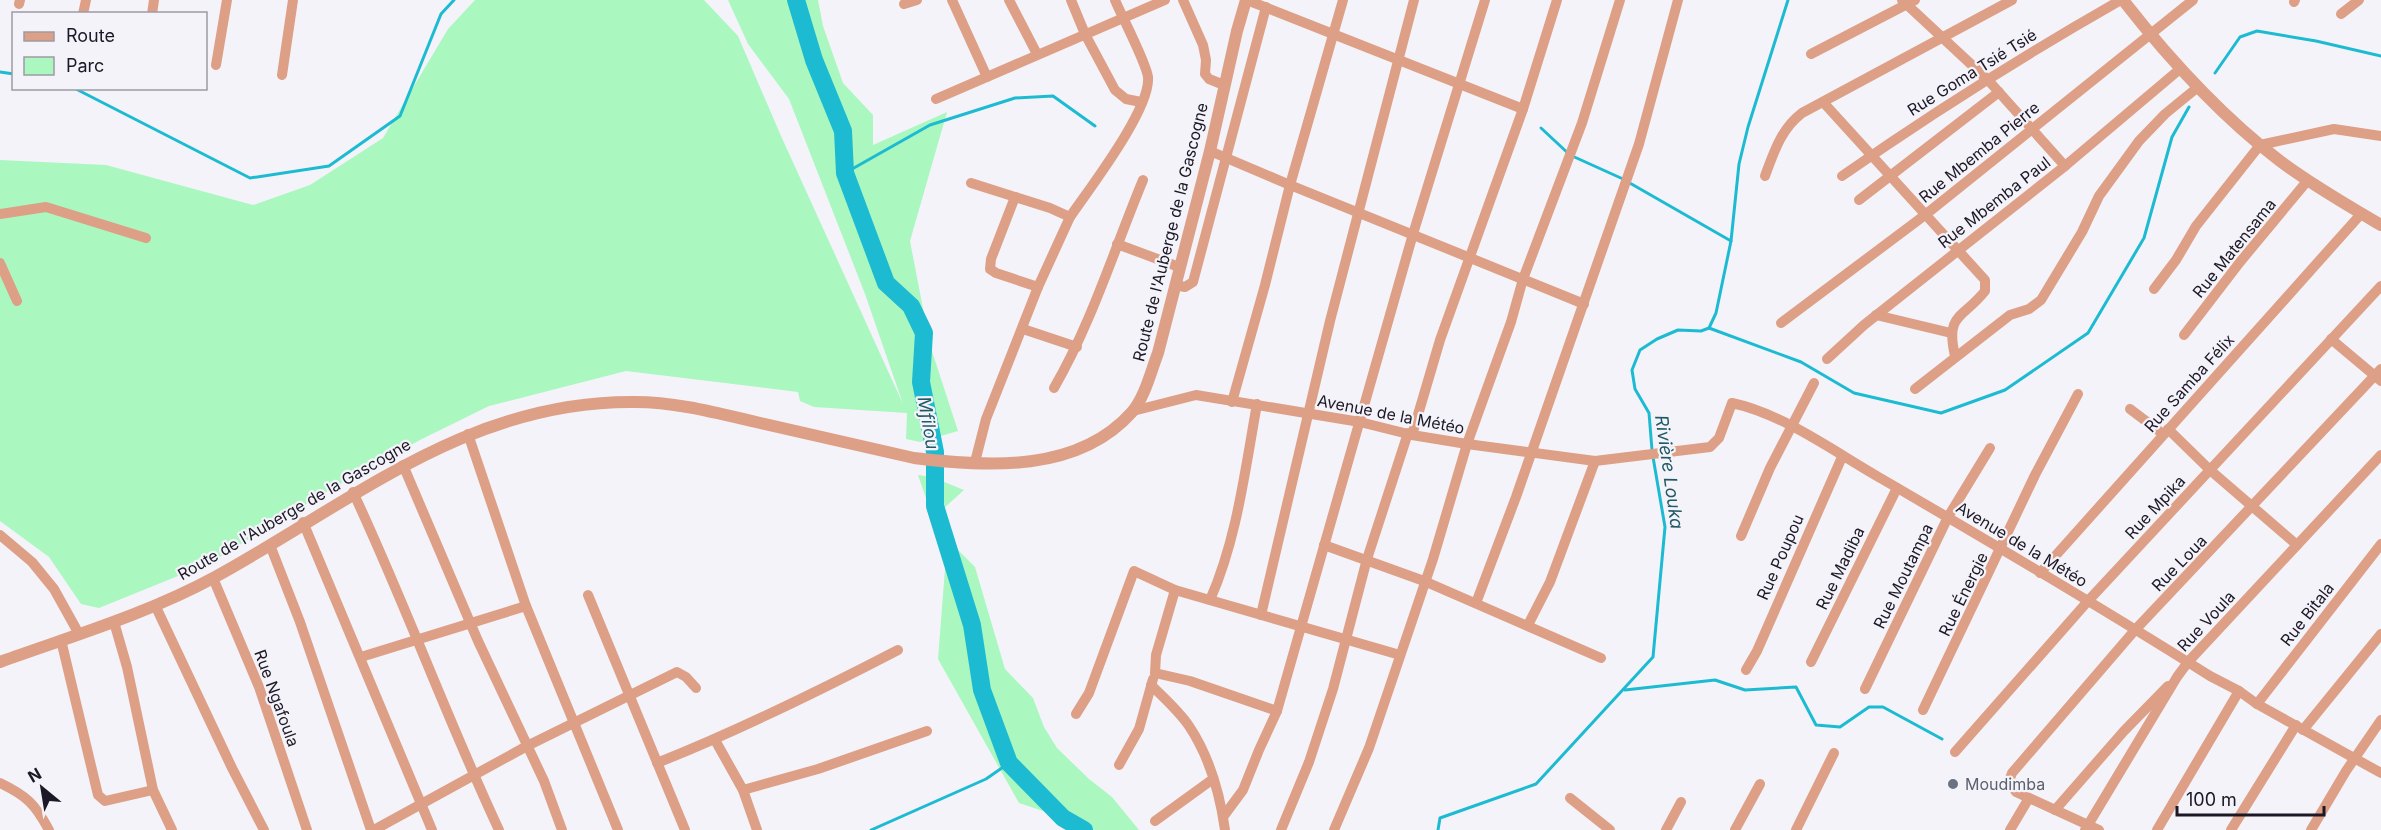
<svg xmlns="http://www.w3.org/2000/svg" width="2381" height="830" viewBox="0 0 2381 830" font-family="Inter,sans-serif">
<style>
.green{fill:#abf7c0}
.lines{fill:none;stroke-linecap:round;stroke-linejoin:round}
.stream{stroke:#1dbbd2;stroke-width:3}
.river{stroke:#1dbbd2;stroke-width:18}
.minor{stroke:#dda086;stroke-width:10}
.tertiary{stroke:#dda086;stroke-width:12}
.worship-dot{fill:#6b7280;stroke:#f4f3fa;stroke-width:2}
.labels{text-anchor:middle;stroke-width:4.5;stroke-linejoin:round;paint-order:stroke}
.street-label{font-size:16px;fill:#1c1825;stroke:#f4f3fa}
.worship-label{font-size:16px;fill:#5b616d;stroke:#f4f3fa;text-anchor:start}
.water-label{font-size:18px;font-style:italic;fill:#215a64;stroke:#f4f3fa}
</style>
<rect width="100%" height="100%" fill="#f4f3fa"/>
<!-- green -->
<g class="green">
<path d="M475 0H704L738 36 781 136 903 404 865 294 789 99 748 44 728 0H818L823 26 843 83 873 115V145L947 112 910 241 930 345 958 431 920 442 906 439 907 413 814 407 800 401 798 392 626 371 489 406 420 440 331 489 210 563 99 608 81 604 49 557 0 521V160L106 165 253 205 310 185 383 138 448 29Z"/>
<path d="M918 475 932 477 964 490 944 508 958 550 975 567 1005 669 1033 698 1044 727 1057 748 1089 779 1112 797 1139 830H1068L1049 813 1019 803 938 659 946 556Z"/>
</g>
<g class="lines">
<!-- stream -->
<g class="stream">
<path d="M0 72 14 74"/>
<path d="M2215 73 2240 37 2257 31 2316 41 2381 56"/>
<path d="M74 88 250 178 329 166 400 116 441 14 454 0"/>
<path d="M1541 128 1570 155 1623 179"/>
<path d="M845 173 930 125 1015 98 1053 96 1095 126"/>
<path d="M1628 182 1731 241"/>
<path d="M1709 328 1801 362 1854 393 1941 413 2005 390 2088 333 2144 238 2172 137 2189 107"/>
<path d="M1652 450 1649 413 1635 389 1632 370 1640 350 1657 339 1678 330 1701 331 1709 328 1716 313 1731 241 1739 164 1748 127 1788 0"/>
<path d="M1625 690 1715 680 1745 690 1796 687 1816 725 1840 727 1869 707H1883L1942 739"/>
<path d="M871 830 986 779 1009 763"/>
<path d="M1438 830 1440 818 1536 784 1653 657 1665 527 1653 457"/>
</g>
<!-- river -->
<path class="river" d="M796 0 814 60 843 131 845 173 886 283 911 306 924 333 921 382 935 452V506L972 625 982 690 1009 763 1063 818 1084 830"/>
<!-- minor -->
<g class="minor">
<path d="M952 0 987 77"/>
<path d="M1009 0 1037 54"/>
<path d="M1071 0 1085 34 1115 90 1126 99 1141 102"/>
<path d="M1183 0 1203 45 1206 60 1205 74 1209 79 1224 85"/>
<path d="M1247 0 1523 109"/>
<path d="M1902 0 1988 80 2065 166"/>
<path d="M2294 2 2295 0"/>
<path d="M19 4 20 0"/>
<path d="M904 4 917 0"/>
<path d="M83 14 86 0"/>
<path d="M152 14 154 0"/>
<path d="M2341 14 2359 0"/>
<path d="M1811 54 1915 0"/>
<path d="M216 65 227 0"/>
<path d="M282 75 293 0"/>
<path d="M936 99 1165 0"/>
<path d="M1823 102 1985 280V291C1963 319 1945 313 1955 356"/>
<path d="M1210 151 1290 185 1584 304"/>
<path d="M1765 176C1774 152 1781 129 1802 113L2012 0"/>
<path d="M1842 176C1932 113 2026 54 2121 0"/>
<path d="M971 183 1050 208 1070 217 1038 287 986 419 975 462"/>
<path d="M1015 197 991 259 990 269 996 273 1038 287"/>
<path d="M1859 200 1999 92"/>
<path d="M0 214 46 207 146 238"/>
<path d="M1070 217C1089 189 1151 109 1148 77 1146 62 1122 17 1115 0"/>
<path d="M1117 244 1179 267"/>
<path d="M0 263 17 301"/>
<path d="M1175 285 1185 287 1193 282 1266 7"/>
<path d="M2154 289 2176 260 2196 226 2260 145 2334 129 2381 136"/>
<path d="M1876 315 1951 333"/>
<path d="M1781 323 1925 215 2193 0"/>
<path d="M1023 329 1077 347"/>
<path d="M2184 335 2240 262 2308 180"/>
<path d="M2331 339 2381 381"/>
<path d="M1827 359 1864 325 2065 166 2180 69"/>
<path d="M1054 388C1092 322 1114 250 1143 180"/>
<path d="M1915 389 2010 315 2029 309 2041 300 2082 232 2099 196 2139 141 2165 114 2198 87"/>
<path d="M1232 402 1265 285 1290 185 1343 0"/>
<path d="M2130 409 2163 434"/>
<path d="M1133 411 1196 395 1360 422 1412 435 1467 444 1595 461 1710 447 1719 438 1732 403C1784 414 1836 453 1882 479 1992 543 2102 608 2210 676L2239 691 2257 704 2381 773"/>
<path d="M2168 429 2210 470 2297 545"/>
<path d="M468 434 526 606 618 830"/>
<path d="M1412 435 1440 340 1523 109 1557 0"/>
<path d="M403 465 478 641 544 781 562 830"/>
<path d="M353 492C405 603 447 719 499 830"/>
<path d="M303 522 432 830"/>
<path d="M0 535 32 562 54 589 79 634"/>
<path d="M1741 536 1770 468 1814 383"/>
<path d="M270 545 300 622 371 830"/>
<path d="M1324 545 1424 581 1601 658"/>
<path d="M2040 573 2361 214"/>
<path d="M213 578 259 687 307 830"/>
<path d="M1175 590 1156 655 1155 673 1190 681 1277 711"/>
<path d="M588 595 685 830"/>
<path d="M1210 600C1237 539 1245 470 1257 404"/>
<path d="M1476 603 1516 497 1639 144 1678 0"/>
<path d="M155 605 232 768 264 830"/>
<path d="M1261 615 1330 321 1414 0"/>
<path d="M114 622 127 667 153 790 172 830"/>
<path d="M1528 625 1550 582 1595 461"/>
<path d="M61 640 98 795 105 801 153 790"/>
<path d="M361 657 526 606"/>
<path d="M1811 662 1897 488"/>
<path d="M1746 670 1757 651 1842 457"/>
<path d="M1151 685C1164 698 1179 711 1189 726 1209 756 1220 794 1225 830"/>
<path d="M1865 689 1948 517 1990 448"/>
<path d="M2257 704 2381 544"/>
<path d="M1923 710 2035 475 2078 394"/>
<path d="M1076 714 1089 693 1134 571 1175 590 1400 655"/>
<path d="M2303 730 2381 634"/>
<path d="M715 740 743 790 757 830"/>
<path d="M1955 752 2088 601 2381 286"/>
<path d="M657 763C740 730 819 691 898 650"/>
<path d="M1119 765 1139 729 1153 679"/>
<path d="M0 783C27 796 35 804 49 830"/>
<path d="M743 790 818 769 927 731"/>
<path d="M1570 798 1610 830"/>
<path d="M2055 810 2124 731 2168 686"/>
<path d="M1223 817 1243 790 1259 750 1277 711 1413 234 1485 0"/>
<path d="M1155 821 1213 779"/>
<path d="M374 830 527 746 677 672 686 677 696 688"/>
<path d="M1281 830 1309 762 1333 689 1367 559 1408 433"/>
<path d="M1334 830 1369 748 1433 559 1467 444 1511 322 1523 279 1582 123 1620 0"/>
<path d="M1666 830 1681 802"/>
<path d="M1735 830 1760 784"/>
<path d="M1796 830 1834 753"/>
<path d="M2010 830 2029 798"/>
<path d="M2085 830 2177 677 2188 662 2381 455"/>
<path d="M2099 830 2016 792 2009 781 2012 773 2135 630 2381 369"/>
<path d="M2157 830 2239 691"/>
<path d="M2231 830 2296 725"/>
<path d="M2311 830 2346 771 2381 720"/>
</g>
<!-- tertiary -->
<g class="tertiary">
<path d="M2123 0C2169 59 2220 115 2280 161 2312 185 2347 205 2381 225"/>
<path d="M0 662C72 636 147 614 215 577 352 502 469 400 635 402 676 402 717 413 756 422 809 434 862 446 914 458 988 467 1078 473 1132 412 1145 397 1151 371 1158 353L1210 151 1237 31 1246 0"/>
</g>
</g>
<!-- markers -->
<circle class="worship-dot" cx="1953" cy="784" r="6"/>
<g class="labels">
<!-- street labels -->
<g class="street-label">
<text transform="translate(1972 72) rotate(-32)" y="6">Rue Goma Tsié Tsié</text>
<text transform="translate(1979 152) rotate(-39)" y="6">Rue Mbemba Pierre</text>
<text transform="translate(1994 202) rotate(-38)" y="6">Rue Mbemba Paul</text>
<text transform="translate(1170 232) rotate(-76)" y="6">Route de l'Auberge de la Gascogne</text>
<text transform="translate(2234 248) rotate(-51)" y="6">Rue Matensama</text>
<text transform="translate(2189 383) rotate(-48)" y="6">Rue Samba Félix</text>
<text transform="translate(1391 414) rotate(11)" y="6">Avenue de la Météo</text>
<text transform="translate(2155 507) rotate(-47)" y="6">Rue Mpika</text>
<text transform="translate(294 509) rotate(-30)" y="6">Route de l'Auberge de la Gascogne</text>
<text transform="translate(2022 544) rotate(31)" y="6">Avenue de la Météo</text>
<text transform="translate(1780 557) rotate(-66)" y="6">Rue Poupou</text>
<text transform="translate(2179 563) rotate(-46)" y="6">Rue Loua</text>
<text transform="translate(1840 568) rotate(-64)" y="6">Rue Madiba</text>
<text transform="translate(1903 576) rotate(-64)" y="6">Rue Moutampa</text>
<text transform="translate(1963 594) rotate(-64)" y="6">Rue Énergie</text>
<text transform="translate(2307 614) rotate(-52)" y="6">Rue Bitala</text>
<text transform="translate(2206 621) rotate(-47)" y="6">Rue Voula</text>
<text transform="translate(277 698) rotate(70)" y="6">Rue Ngafoula</text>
</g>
<!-- worship labels -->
<g class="worship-label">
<text x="1965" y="790">Moudimba</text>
</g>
<!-- water labels -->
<g class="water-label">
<text transform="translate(928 423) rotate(80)" y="6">Mfilou</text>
<text transform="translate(1669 472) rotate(82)" y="6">Rivière Louka</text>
</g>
</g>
<!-- legend -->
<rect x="12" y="12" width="195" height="78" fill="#f4f3fa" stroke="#9e9ba5" stroke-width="1.5"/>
<rect x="24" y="32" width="30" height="9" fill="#dda086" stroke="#9e9ba5" stroke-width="1.5"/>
<text x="66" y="42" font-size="18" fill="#1c1825">Route</text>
<rect x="24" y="57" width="30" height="18" fill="#abf7c0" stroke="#9e9ba5" stroke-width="1.5"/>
<text x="66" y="72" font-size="18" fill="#1c1825">Parc</text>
<!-- north arrow -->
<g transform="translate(42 788) rotate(330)" stroke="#f4f3fa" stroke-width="4.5" paint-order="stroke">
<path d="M0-4.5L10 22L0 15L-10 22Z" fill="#1c1825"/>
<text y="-9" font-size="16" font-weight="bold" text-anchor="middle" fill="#1c1825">N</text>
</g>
<!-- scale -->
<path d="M2177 806v9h147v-9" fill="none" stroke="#1c1825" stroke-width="3"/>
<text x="2186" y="806" font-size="18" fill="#1c1825" stroke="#f4f3fa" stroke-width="4.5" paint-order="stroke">100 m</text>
</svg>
